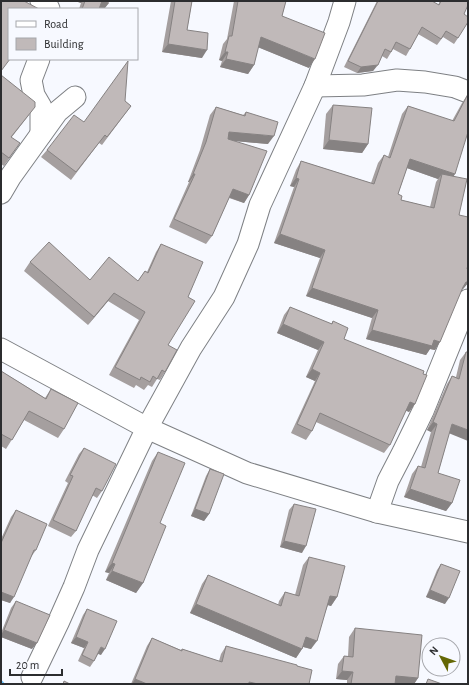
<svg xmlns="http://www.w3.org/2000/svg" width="469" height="685" viewBox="0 0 469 685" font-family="'Alegreya Sans',sans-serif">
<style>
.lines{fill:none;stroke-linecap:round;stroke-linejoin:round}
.stream{stroke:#6ac3fc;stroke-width:5}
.minor-casing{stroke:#7e8084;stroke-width:23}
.minor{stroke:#fff;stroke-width:21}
.wall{fill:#a59f9f;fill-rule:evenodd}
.shaded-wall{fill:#868282}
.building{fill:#c0b9b9;stroke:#868282}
</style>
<rect width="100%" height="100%" fill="#f7f9ff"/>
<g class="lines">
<!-- stream -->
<path class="stream" d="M1 683 2 684"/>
<!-- minor casing -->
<g class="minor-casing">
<g id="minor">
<path d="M41 1 47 5 49 9"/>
<path d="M39 59 31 80 34 95 41 107V134"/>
<path d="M315 86 363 85 397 80 425 82 455 87 468 92"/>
<path d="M1 193 11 176 57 112 75 97"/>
<path d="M1 349 147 428 247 473 377 512 468 532"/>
<path d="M377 512 388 481 403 452 423 411 468 300"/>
<path d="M32 677 58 623 74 587 88 550 147 428 191 348 224 297 248 244 260 205 315 86 339 22 345 1"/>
</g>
</g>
<!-- minor -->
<use href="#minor" class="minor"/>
</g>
<!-- wall -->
<g class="wall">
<path d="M75 1H110L104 9H79L81 3Z"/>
<path d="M171 1H192L187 30 202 58 162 52Z"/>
<path d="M234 1H286L282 16 309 68 258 47 254 65 248 74 220 67 222 61 219 60 223 44 227 39Z"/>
<path d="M377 1H432L438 5 440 1H468L464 14 458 38 454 44 443 37 437 45 418 34 410 49 406 56 393 49 387 59 382 56 373 71 357 73 344 67Z"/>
<path d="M1 75 29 115 11 138 20 143 4 166 1 164Z"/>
<path d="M468 94 454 176 467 269H468V283L463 289 461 290 435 350 430 349 426 355 366 339 372 318 306 296 320 258 274 243 294 187 290 186 296 170 301 161 371 183 378 163 384 155 388 157 402 114 408 106 452 121 462 103ZM407 168 438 179 436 182 430 207 401 200 398 194Z"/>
<path d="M125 101 131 106 102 145 99 143 71 180 41 157 47 150 84 122Z"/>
<path d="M333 105 368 144 362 153 323 149 326 114Z"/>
<path d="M216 107 243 115 246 112 268 144 235 141 249 195 244 203 229 198 212 236 206 244 169 227 189 182H188L200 150 210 115Z"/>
<path d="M161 244 188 297 168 345 165 372 160 380 157 379 152 387 148 385 144 390 136 385 134 388 109 375 139 320 108 301 88 325 24 271 30 262 90 280 138 281 145 271 147 272 156 252Z"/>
<path d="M290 307 331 324 333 321 344 339 415 404 409 412 406 410 390 445 384 453 316 422 312 431 306 440 291 433 315 381 306 377 318 350 277 333 284 315Z"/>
<path d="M466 352 449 434 438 473 452 503 446 511 404 497 412 474 418 466 421 467 431 432 427 430 447 384 452 376 456 377 460 360Z"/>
<path d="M1 371 45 398 51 389 64 429 58 438 24 420 6 449 1 446Z"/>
<path d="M84 448 102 491 97 498 92 495 76 531 71 537 48 526 68 483 65 481 79 454Z"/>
<path d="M158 452 160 523 143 583 136 593 106 580 109 573 105 572 152 461Z"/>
<path d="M210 469 209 514 204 521 191 516 206 476Z"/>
<path d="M294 504 302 553 280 547 289 510Z"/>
<path d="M16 510 36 550 31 557 10 603 1 600V539L11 517Z"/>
<path d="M309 557 337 597 331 606 328 605 311 649 303 647 302 649 296 658 190 613 202 584 208 575 278 605 279 601 285 592 295 595 303 565Z"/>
<path d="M441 564 445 604 426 597 437 570Z"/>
<path d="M16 601 32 649 1 637V633L11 608Z"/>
<path d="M87 609 101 655 98 654 94 661 90 667 78 661 84 648 71 643 83 615Z"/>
<path d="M355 628 418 678 414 684H347V680L336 679 338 664 344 656H348L349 637Z"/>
<path d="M152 638 181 650 182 649 219 661 221 654 226 646 297 666 309 684H131L147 646Z"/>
</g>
<!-- shaded-wall -->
<g class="shaded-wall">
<path d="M75 1H83L81 3Z"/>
<path d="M102 1H105L109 3 104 9H97Z"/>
<path d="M261 37 315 59 309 68 255 46Z"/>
<path d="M168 44 207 50 202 58 162 52Z"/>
<path d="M225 52H228L222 61 219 60Z"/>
<path d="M226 59 254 65 248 74 220 67Z"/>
<path d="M378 65 373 71 357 73 361 67Z"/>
<path d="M229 132 274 136 268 144 224 140Z"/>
<path d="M329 140 368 144 362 153 323 149Z"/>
<path d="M410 159 455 174 449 183 442 174 438 179 404 167Z"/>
<path d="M193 174H195L189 182H188Z"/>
<path d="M296 178 299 179 294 187 290 186Z"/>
<path d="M233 189 249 195 244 203 228 197Z"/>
<path d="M280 234 325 250 320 258 274 243Z"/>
<path d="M466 282H468V283L463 289 460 291Z"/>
<path d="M312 288 378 310 372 318 306 296Z"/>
<path d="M114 293 108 301 88 325 94 317Z"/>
<path d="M283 324 324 342 318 350 277 333Z"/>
<path d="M372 330 434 340 440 342 435 350 430 349 426 355 366 339Z"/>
<path d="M312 369 320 373 315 381 306 377Z"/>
<path d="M410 402 415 404 409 412 404 410Z"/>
<path d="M433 422 437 424 431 432 427 430Z"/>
<path d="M452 424 468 430V441L446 432Z"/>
<path d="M410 489 452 503 446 511 404 497Z"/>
<path d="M195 509 209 514 204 521 191 516Z"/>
<path d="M284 541 306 546 302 553 280 547Z"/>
<path d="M112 563 115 564 109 573 105 572Z"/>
<path d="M112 571 143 583 136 593 106 580Z"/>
<path d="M430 590 449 598 445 604 426 597Z"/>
<path d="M1 592 14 597 10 603 1 600Z"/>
<path d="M330 596 337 597 331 606 324 604Z"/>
<path d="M196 604 302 649 296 658 190 613Z"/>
<path d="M4 630 37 643 32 649 1 637V635Z"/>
<path d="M76 637 88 642 84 648 71 643Z"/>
<path d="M306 637 317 641 311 649 300 646Z"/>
<path d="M101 647 105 649 101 655 97 653Z"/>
<path d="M342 671 353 672 347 680 336 679Z"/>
<path d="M396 676 418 678 414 684H390Z"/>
<path d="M135 679 147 684H132Z"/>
<path d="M249 682 258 684H248Z"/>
</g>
<!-- building -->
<g class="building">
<path d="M1 1H24L39 9H9V59H10L1 71Z"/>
<path d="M85 1H102L99 9H82Z"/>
<path d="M175 1H192L187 30 208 33 207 50 168 44Z"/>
<path d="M238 1H286L282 16 325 33 315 59 261 37 254 65 226 59 228 52H225L229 36H232Z"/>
<path d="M378 1H432L439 5 441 1H468V5L464 14 468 17V22L458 38 446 31 441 39 422 27 410 49 396 42 391 52 385 49 378 65 361 67 348 61Z"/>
<path d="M128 61 125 101 131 106 107 137 105 135 76 172 47 150 74 115 84 122Z"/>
<path d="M1 75 35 102V107L11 137 20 143 9 158 1 152Z"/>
<path d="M468 94V132L455 174 410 159 398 194 402 196 401 200 434 208 442 174 467 179 459 215 468 217V264L467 269H468V282H466L463 287 440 342 434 340 432 346 372 330 378 310 312 288 325 250 280 234 299 179 296 178 301 161 374 184 384 155 390 158 408 106 454 121Z"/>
<path d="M333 105 372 108 368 144 329 140Z"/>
<path d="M216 107 245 116 246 112 278 122 274 136 229 132 228 139 267 151 249 195 233 189 212 236 174 219 195 174H193L206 142Z"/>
<path d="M49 242 90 280 109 257 138 281 145 271 148 273 161 244 203 262 188 297 195 301 168 345 177 350 165 372 162 370 157 379 153 376 150 382 141 377 140 380 115 367 145 312 114 293 94 317 30 262Z"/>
<path d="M290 307 332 324 333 321 348 328 344 339 424 371 423 374 427 375 415 404 410 402 390 445 320 413 312 431 297 424 320 373 312 369 324 342 283 324Z"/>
<path d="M466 352H468V430L452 424 438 473 460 480 452 503 410 489 418 466 425 468 437 424 433 422 452 376 459 379Z"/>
<path d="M1 371 46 399 51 389 78 403 64 429 29 411 12 440 1 434Z"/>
<path d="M84 448 116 464 102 491 96 488 76 531 53 520 73 476 70 475Z"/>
<path d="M158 452 185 463 160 523 166 526 143 583 112 571 115 564 112 563Z"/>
<path d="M210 469 224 474 209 514 195 509Z"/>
<path d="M294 504 316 509 306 546 284 541Z"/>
<path d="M16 510 47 524 36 550H34L14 597 1 592V543Z"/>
<path d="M309 557 345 566 337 597 330 596 317 641 306 637 302 649 196 604 208 575 281 606 285 592 299 596Z"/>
<path d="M441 564 460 571 449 598 430 590Z"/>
<path d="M16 601 50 615 37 643 4 630Z"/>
<path d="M87 609 117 621 105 649 101 647 94 661 82 655 88 642 76 637Z"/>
<path d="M355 628 422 635 418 678 396 676 395 684H351L353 672 342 671 344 656 353 657Z"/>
<path d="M152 638 182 651V649L222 662 226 646 297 665V666L312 670 309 684H258L249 682V684H147L135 679Z"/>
<path d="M428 679 442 684H426Z"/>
<path d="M64 681 70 684H63Z"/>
</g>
<!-- border -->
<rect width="469" height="685" fill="none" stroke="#2c2d2f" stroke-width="4"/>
<!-- legend -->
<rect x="8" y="8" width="130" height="52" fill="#f7f9ff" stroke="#a6a7ac"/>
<rect x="16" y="21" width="20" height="6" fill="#ffffff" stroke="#a6a7ac"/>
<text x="44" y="28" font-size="12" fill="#2c2d2f">Road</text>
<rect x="16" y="38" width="20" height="12" fill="#c0b9b9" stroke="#a6a7ac"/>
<text x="44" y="48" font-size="12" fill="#2c2d2f">Building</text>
<!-- north arrow -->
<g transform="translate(441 657) rotate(311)"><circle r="19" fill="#f7f9ff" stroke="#a6a7ac"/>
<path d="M0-3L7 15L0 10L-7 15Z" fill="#646705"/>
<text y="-6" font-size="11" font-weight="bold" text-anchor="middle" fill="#2c2d2f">N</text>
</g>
<!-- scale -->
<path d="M10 669v6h52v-6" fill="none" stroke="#2c2d2f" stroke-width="2"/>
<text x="16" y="669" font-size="12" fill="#2c2d2f" stroke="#f7f9ff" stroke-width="3" paint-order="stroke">20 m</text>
</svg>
